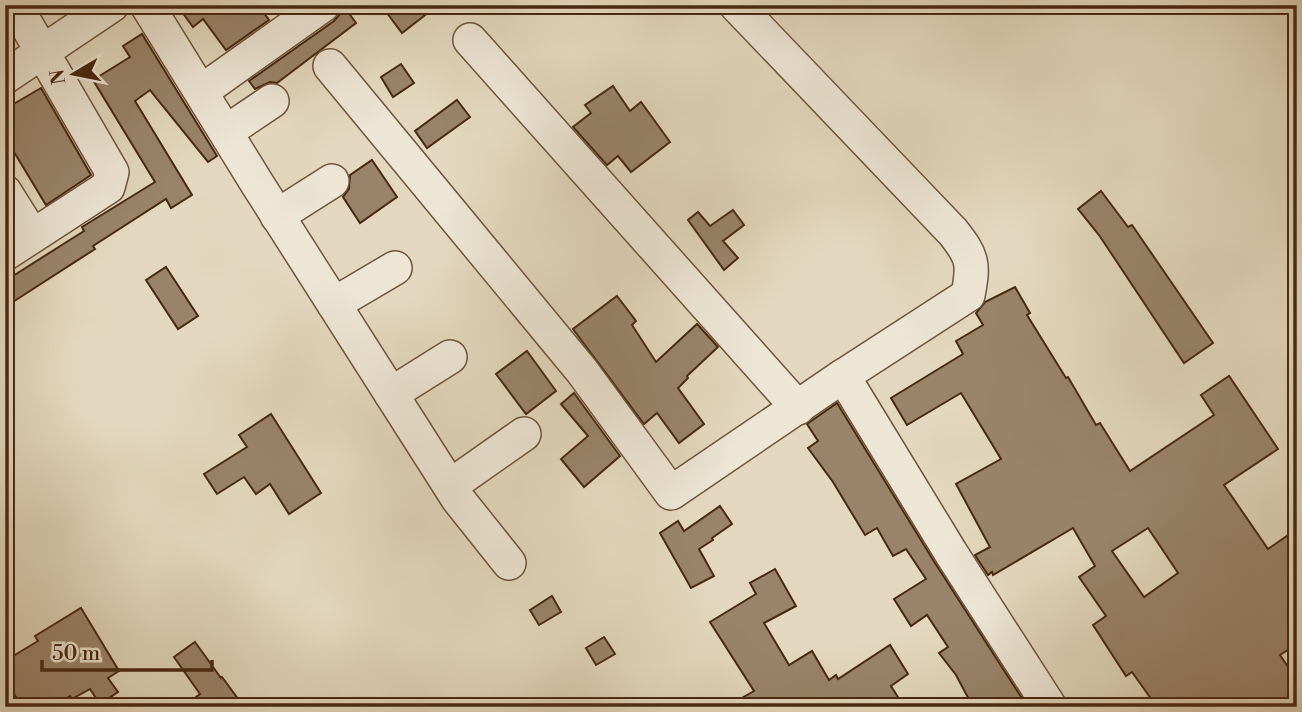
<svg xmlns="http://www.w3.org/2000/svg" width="1302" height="712" viewBox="0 0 1302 712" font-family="'Libre Bodoni',serif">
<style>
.building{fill:#99846b;stroke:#482811;stroke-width:2;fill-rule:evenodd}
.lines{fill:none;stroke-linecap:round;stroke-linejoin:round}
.minor-casing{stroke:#6f543c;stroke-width:36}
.minor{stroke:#ede6d5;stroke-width:33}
</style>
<rect width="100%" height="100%" fill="#e3d8bf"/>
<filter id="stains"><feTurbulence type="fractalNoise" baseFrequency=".00286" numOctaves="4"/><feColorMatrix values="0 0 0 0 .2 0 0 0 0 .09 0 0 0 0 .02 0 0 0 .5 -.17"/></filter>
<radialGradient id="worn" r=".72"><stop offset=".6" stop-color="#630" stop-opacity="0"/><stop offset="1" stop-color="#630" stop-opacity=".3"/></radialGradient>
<!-- building -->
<g class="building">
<path d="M177 5H258L269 20 226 50 203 19 193 27Z"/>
<path d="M343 5 356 23 277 83 270 82 255 89 249 81 334 21 340 14Z"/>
<path d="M381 5H438L402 33Z"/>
<path d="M142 34 217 156 208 162 150 90 135 101 192 195 171 208 166 199 93 246 95 249 5 307V281L84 231 82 227 155 182 93 80 130 57 123 46Z"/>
<path d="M401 64 414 83 393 97 381 77Z"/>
<path d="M613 86 630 111 641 102 670 142 631 172 618 156 607 165 573 127 591 113 585 105Z"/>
<path d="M41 88 91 175 46 205 5 137V109Z"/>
<path d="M457 100 470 117 427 148 415 131Z"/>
<path d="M372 160 397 197 360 223 343 197 349 189 350 175Z"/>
<path d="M1101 191 1128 227 1132 225 1213 343 1184 363 1099 235 1078 209Z"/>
<path d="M733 210 744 225 723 241 738 258 724 270 688 220 698 212 710 226Z"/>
<path d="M166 267 198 316 178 329 146 280Z"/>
<path d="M1015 287 1030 313 1027 315 1066 378 1068 377 1096 425 1100 423 1130 471 1214 415 1201 395 1229 376 1278 449 1224 485 1268 549 1297 529V644L1280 655 1297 680V707H1157L1132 672 1126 676 1093 625 1106 616 1079 577 1095 566 1073 528 993 575 992 572 988 575 975 555 990 547 956 484 1001 459 961 393 907 425 891 398 963 354 956 341 983 325 976 313 985 302ZM1148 528 1178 573 1144 597 1112 551Z"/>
<path d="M617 296 636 321 632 325 656 362 697 324 718 347 687 376 688 378 678 388 704 424 679 443 657 413 644 424 573 329Z"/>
<path d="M527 351 556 391 526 414 496 374Z"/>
<path d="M574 393 620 456 584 487 561 459 588 436 561 404Z"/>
<path d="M837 403 935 563 1025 703 1018 707H973L956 675 939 653 948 647 927 615 911 626 894 599 926 579 906 549 893 556 877 528 865 535 833 482 808 448 818 441 807 424Z"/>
<path d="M271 414 321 493 289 514 270 484 256 494 244 477 217 494 204 474 247 447 239 435Z"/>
<path d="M720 506 732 524 712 538 713 540 699 549 714 576 691 588 660 533 678 521 684 531Z"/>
<path d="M775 569 796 606 764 623 789 665 812 651 829 680 836 675 838 679 890 645 908 674 891 686 904 707H726L754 691 710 622 756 594 750 583Z"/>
<path d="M552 596 561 612 539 625 530 610Z"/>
<path d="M81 608 119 671 108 678 118 692 100 704 90 689 72 699 70 696 52 707H22L5 679V661L38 641 35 636Z"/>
<path d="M604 637 615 654 596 665 586 648Z"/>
<path d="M195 642 221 678 222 677 244 707H183L200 694 174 657Z"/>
</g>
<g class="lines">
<!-- minor casing -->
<g class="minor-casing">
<g id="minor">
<path d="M147 5 258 185 458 499 509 563"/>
<path d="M736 5 953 232C973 257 974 264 968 295L843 376 951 553 1050 707"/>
<path d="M470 40 798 408"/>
<path d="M330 66 582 371 671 493 843 376"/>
<path d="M5 77 112 5"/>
<path d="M202 91 323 5"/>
<path d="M226 132 272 101"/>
<path d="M5 192 32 235"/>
<path d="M277 216 332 181"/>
<path d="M5 254 108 187 112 172 15 5"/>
<path d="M334 304 395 268"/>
<path d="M391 394 450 357"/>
<path d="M450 486 524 434"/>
</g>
</g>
<!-- minor -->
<use href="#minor" class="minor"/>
</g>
<!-- margin -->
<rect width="1302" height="712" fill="none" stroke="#e3d8bf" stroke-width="28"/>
<rect x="7" y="7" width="1288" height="698" fill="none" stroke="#482811" stroke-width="3.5"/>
<rect x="14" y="14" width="1274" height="684" fill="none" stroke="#482811" stroke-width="2"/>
<!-- north arrow -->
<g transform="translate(74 74) rotate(260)" stroke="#ede6d5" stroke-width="5" paint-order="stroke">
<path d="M0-5L12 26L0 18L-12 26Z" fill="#482811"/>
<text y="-10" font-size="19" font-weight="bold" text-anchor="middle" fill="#482811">N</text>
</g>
<!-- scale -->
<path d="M42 660v10h170v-10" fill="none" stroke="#482811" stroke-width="3.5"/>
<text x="52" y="660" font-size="21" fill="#482811" stroke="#ede6d5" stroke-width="5" paint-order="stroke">50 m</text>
<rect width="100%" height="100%" filter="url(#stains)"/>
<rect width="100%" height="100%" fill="url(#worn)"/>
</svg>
